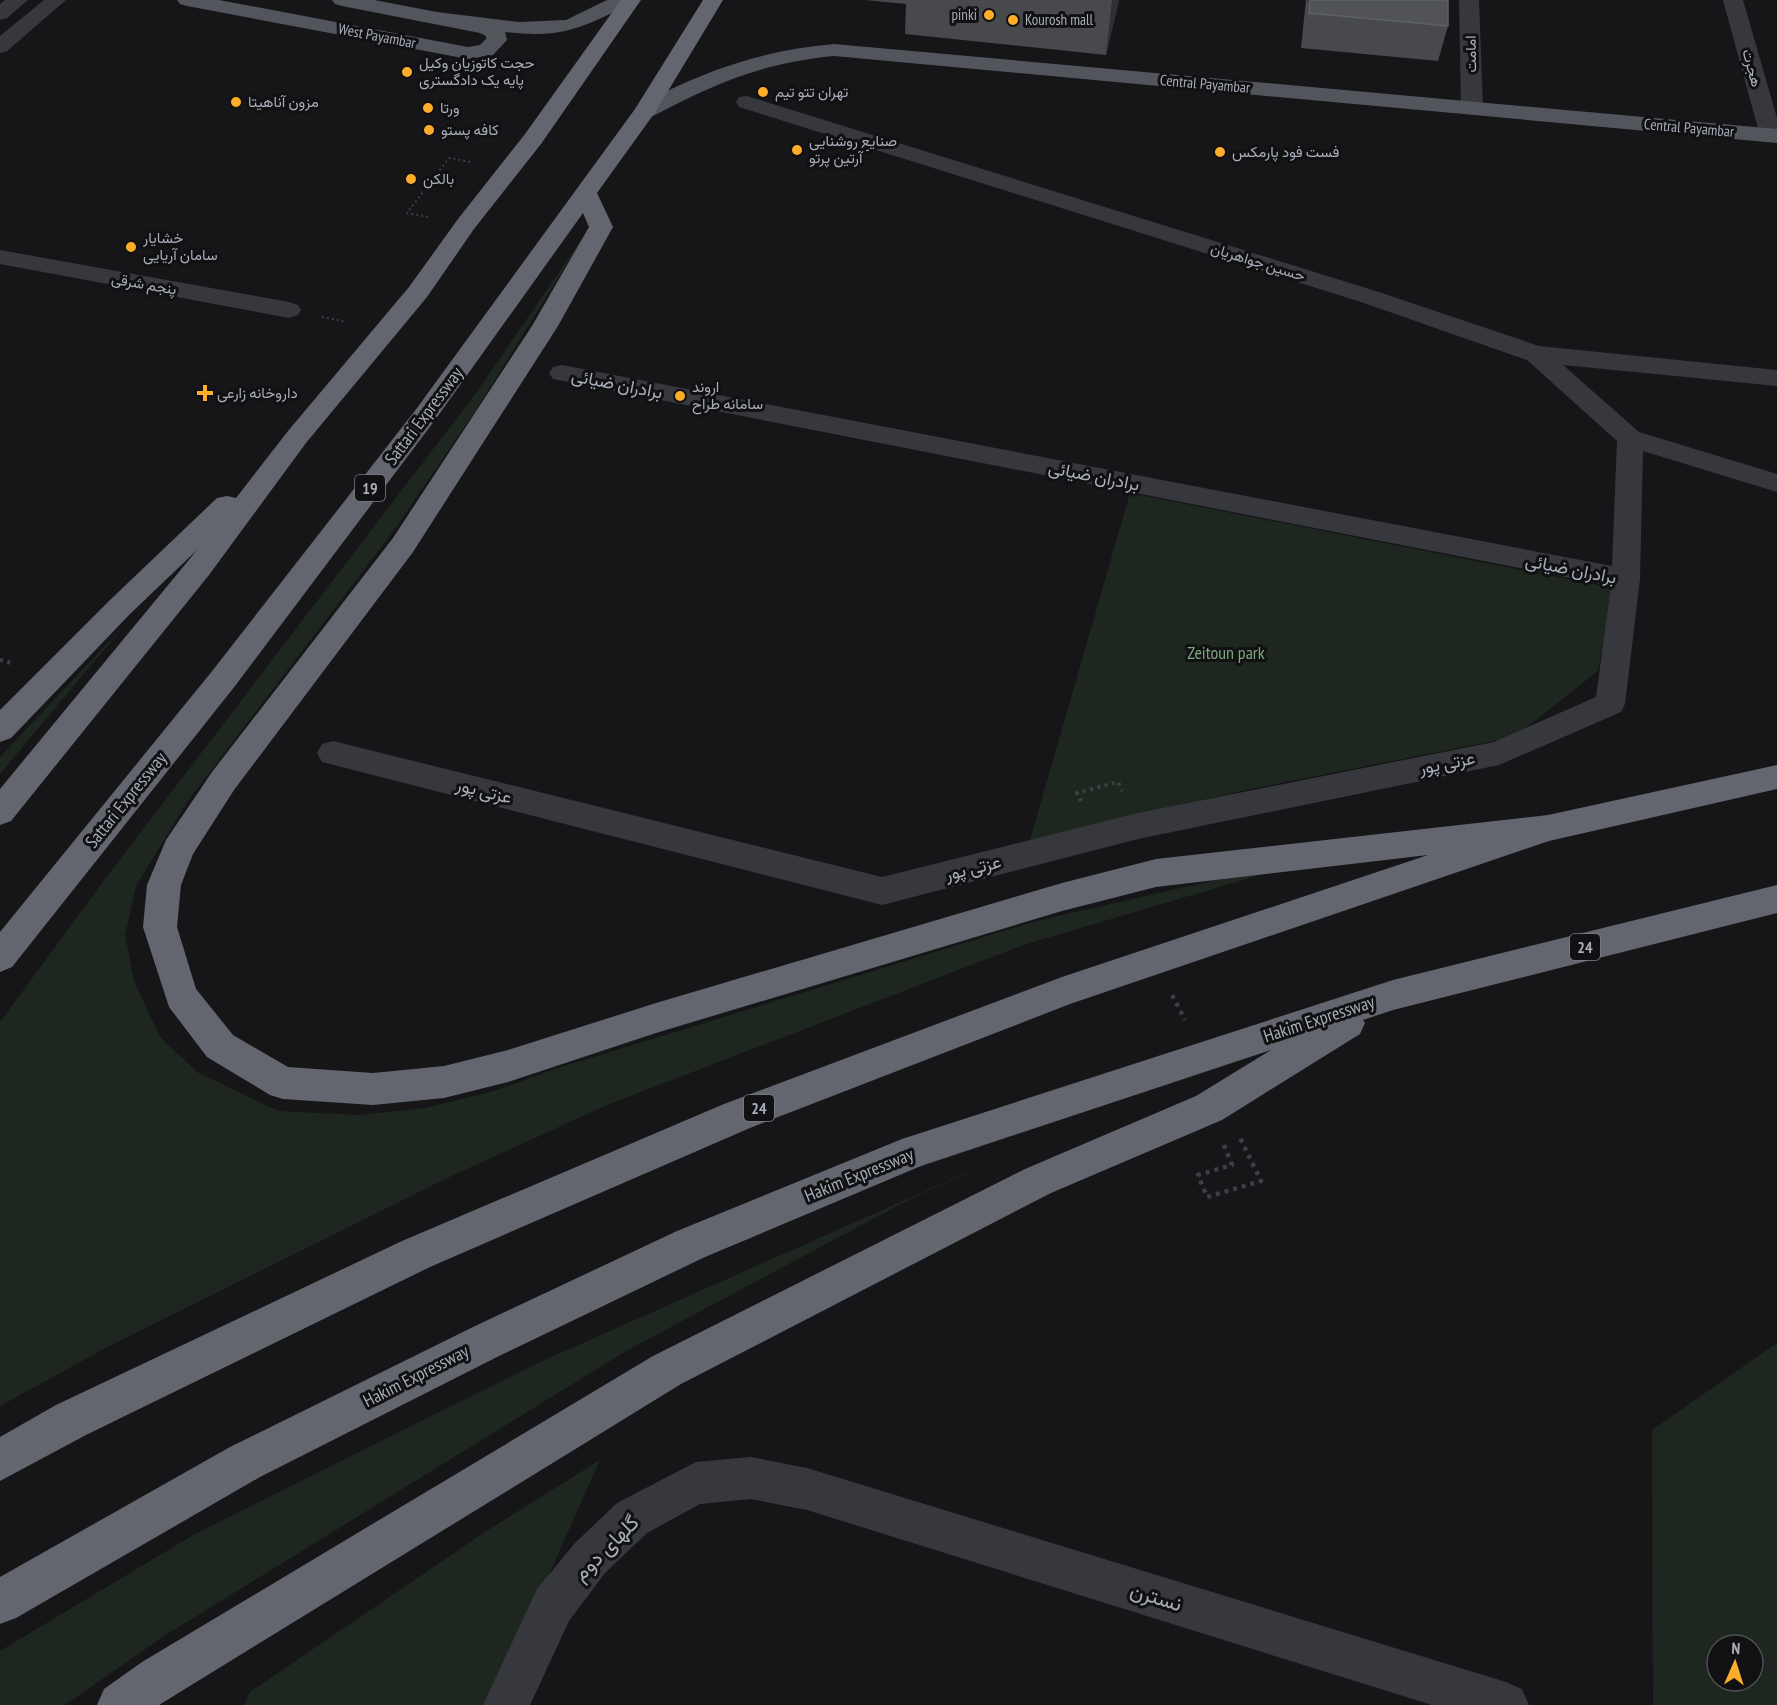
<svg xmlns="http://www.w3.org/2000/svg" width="1777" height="1705" viewBox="0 0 1777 1705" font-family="'PT Sans Narrow',Vazirmatn,sans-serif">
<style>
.green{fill:#1e271f;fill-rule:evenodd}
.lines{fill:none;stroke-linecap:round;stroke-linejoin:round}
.path-far2{stroke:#3d3f45;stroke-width:2;stroke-dasharray:2 3;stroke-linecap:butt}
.path-far1{stroke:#3d3f45;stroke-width:4;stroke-dasharray:3 4.5;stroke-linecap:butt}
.path{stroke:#3d3f45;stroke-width:4.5;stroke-dasharray:4 5;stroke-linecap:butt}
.minor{fill:#37383d;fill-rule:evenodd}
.major{fill:#53555d;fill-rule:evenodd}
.highway{fill:#63666f;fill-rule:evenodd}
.wall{fill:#47494d}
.shaded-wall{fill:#2f3033}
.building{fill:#525359;stroke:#5f6168;stroke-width:1.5}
.poi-dot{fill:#fdad2a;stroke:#111113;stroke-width:2}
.labels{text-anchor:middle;stroke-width:6;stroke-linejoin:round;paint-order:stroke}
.far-poi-label{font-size:15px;fill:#a7adb9;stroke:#111113;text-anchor:start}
.far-street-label{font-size:15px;fill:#a7adb9;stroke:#111113}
.shield{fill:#111113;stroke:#7a7e87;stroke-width:1.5}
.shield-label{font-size:16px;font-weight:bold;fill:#a7adb9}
.street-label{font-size:18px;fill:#a7adb9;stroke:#111113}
.park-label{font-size:18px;fill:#7da57e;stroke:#111113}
.near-street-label{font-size:21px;fill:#a7adb9;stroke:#111113}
</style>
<rect width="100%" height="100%" fill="#161618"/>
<!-- green -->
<g class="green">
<path d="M588 230 478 407 392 533 187 802 136 886 125 935 134 981 160 1037 197 1072 278 1111 359 1115 425 1108 494 1091 558 1068 1036 921 1335 853 1023 945 607 1105 445 1179 102 1350 0 1406V1022L105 879 476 393Z"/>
<path d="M1130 493 1613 588 1598 671 1514 737 1250 789 1030 840Z"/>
<path d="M123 627 0 774V757Z"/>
<path d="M1060 1131 914 1197 626 1351 164 1636 65 1705H0V1651L195 1534 538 1363Z"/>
<path d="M1777 1343V1705H1653L1652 1430ZM1717 1645H1753V1681H1717Z"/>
<path d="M600 1460 491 1705H244L250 1692 485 1532Z"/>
</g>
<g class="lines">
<!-- path-far2 -->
<g class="path-far2">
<path d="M428 217 407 213 449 158 470 162"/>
<path d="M322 317 347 322"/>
</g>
<!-- path-far1 -->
<g class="path-far1">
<path d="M0 660 11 663"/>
<path d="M1081 801 1077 793 1118 782 1122 791"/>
</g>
<!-- path -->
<g class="path">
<path d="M1172 995 1185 1020"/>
<path d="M1224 1145 1232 1165 1198 1175 1207 1197 1261 1181 1240 1138"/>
</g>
<!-- minor -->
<g class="minor">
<path d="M5 0H28L7 18 0 20V4Z"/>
<path d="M44 0H66L7 51 0 53V36Z"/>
<path d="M1459 0H1479L1483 107 1480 112 1472 114 1464 112 1461 107Z"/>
<path d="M1723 0H1743L1777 118V141H1763L1760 136Z"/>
<path d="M747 96 1379 292 1539 346 1777 370V386L1563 365 1639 432 1777 474V492L1643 451 1640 579 1625 704 1621 712 1499 765 1138 839 882 905 322 762 317 753 322 744 333 741 882 877 1138 813 1494 742 1596 697 1611 586 553 379 549 373 553 367 562 365 1612 566 1617 441 1527 360 1361 302 739 107 736 102 739 97Z"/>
<path d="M0 250 289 302 298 305 301 310 298 315 289 318 0 264Z"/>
<path d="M751 1457 807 1468 1506 1682 1522 1689 1529 1705H1432L807 1510 751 1499 700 1504 647 1533 605 1573 569 1621 530 1705H483L537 1589 575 1543 617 1503 696 1462Z"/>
</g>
<!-- major -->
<g class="major">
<path d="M177 0H219L468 47 480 45 486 39V36L480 33 342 6 335 4 332 0H374L437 12 519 22 566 20 607 0H633L630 4C582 28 561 39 505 32L507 40 493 55 468 59 187 6 180 4Z"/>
<path d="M834 44 1777 129V143L834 56C762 63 716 83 653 116L645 118 637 116 634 111C641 102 655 97 665 92 720 65 774 49 834 44Z"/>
</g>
<!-- highway -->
<g class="highway">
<path d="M621 0H641L541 144 474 229 427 297 306 443 209 575 11 821 0 825V789L197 550 130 614 11 738 0 742V710L110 600 217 498 227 496 236 498 288 431 409 287 458 219 525 134Z"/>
<path d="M703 0H723L656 111 597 193 613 227 558 326 413 552 234 790 193 854 181 885 177 927 196 989 233 1035 288 1067 373 1073 444 1066 508 1050 656 1003 1062 883 1156 859 1548 815 1777 765V789L1549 841 1070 1004 750 1128 430 1267 86 1435 0 1481V1437L56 1405 402 1241 724 1104 1062 977 1428 855 1156 887 1062 911 656 1033 508 1082 444 1098 373 1105 283 1099 270 1095 207 1057 169 1007 143 927 147 885 166 840 212 772 393 538 532 326 589 227 583 213 435 420 235 686 12 967 0 972V932L213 670 417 408 635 109Z"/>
<path d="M1777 885V913L1393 1010 1363 1020 1365 1023 1360 1034 1222 1120 1051 1193 681 1384 159 1705H97L104 1689 142 1662 653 1356 1025 1169 1196 1096 1271 1050 921 1166 705 1257 501 1355 260 1477 16 1618 0 1624V1577L230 1447 473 1327 677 1231 902 1139 1393 980Z"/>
</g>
</g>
<!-- wall -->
<g class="wall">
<path d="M865 0H1119L1106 55 905 34 906 4Z"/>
<path d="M1306 0 1448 26 1438 61 1301 48Z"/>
</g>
<!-- shaded-wall -->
<path class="shaded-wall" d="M1112 0H1119L1106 55Z"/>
<!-- building -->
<path class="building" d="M1310 0H1448V26L1309 13Z"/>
<!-- markers -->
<g class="poi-dot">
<circle cx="989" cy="15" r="6"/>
<circle cx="1013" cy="20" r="6"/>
<circle cx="407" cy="72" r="6"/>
<circle cx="763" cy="92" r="6"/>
<circle cx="236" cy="102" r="6"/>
<circle cx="428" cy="108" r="6"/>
<circle cx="429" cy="130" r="6"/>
<circle cx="797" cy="150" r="6"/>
<circle cx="1220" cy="152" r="6"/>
<circle cx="411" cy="179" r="6"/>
<circle cx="131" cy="247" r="6"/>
<path d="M202 384h6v6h6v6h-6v6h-6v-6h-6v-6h6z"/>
<circle cx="680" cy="396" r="6"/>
</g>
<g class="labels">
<!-- far-poi labels -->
<g class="far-poi-label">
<text x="977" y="20" text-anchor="end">pinki</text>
<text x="1025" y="25">Kourosh mall</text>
<text x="419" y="68">حجت کاتوزیان وکیل<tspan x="419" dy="17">پایه یک دادگستری</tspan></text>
<text x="775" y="97">تهران تتو تیم</text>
<text x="248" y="107">مزون آناهیتا</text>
<text x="440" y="113">ورتا</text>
<text x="441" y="135">کافه پستو</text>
<text x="809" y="146">صنایع روشنایی<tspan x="809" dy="17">آرتین پرتو</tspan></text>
<text x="1232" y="157">فست فود پارمکس</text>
<text x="423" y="184">بالکن</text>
<text x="143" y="243">خشایار<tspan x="143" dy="17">سامان آریایی</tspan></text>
<text x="692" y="392">اروند<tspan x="692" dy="17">سامانه طراح</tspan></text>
<text x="217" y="398">داروخانه زارعی</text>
</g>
<!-- far-street labels -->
<g class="far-street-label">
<text transform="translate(377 36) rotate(11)" y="5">West Payambar</text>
<text transform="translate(1471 54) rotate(-91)" y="5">امامت</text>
<text transform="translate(1752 68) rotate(75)" y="5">هجرت</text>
<text transform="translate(1205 84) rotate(5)" y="5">Central Payambar</text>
<text transform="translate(1689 128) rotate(5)" y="5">Central Payambar</text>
<text transform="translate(1258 262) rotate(17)" y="5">حسین جواهریان</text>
<text transform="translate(144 284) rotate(10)" y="5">پنجم شرقی</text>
</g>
<!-- shield labels -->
<g class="shield">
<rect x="355" y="475" width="30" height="26" rx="4.5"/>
<rect x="1570" y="934" width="30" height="26" rx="4.5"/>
<rect x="744" y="1095" width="30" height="26" rx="4.5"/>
</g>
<g class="shield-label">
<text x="370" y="494">19</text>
<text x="1585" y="953">24</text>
<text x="759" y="1114">24</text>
</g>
<!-- street labels -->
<g class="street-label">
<text transform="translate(617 384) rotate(11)" y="6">برادران ضیائی</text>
<text transform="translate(424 416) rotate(-53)" y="6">Sattari Expressway</text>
<text transform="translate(1094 476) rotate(11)" y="6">برادران ضیائی</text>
<text transform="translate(1571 569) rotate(11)" y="6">برادران ضیائی</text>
<text transform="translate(1447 763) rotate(-11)" y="6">عزتی پور</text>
<text transform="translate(484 791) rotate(14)" y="6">عزتی پور</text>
<text transform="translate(126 800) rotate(-51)" y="6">Sattari Expressway</text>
<text transform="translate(973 868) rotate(-14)" y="6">عزتی پور</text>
<text transform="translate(1319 1019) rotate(-18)" y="6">Hakim Expressway</text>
<text transform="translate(859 1175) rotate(-22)" y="6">Hakim Expressway</text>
<text transform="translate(416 1376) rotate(-27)" y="6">Hakim Expressway</text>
</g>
<!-- park labels -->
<g class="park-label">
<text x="1226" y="659">Zeitoun park</text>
</g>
<!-- near-street labels -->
<g class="near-street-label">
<text transform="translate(606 1548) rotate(-45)" y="7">گلهای دوم</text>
<text transform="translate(1156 1597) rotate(17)" y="7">نسترن</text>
</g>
</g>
<!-- north arrow -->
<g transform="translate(1735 1663) rotate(3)"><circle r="28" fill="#111113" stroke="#4d4f55" stroke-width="1.5"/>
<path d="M0-4.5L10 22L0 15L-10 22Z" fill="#fdad2a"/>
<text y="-9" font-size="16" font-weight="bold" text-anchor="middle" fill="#a7adb9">N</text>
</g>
</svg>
